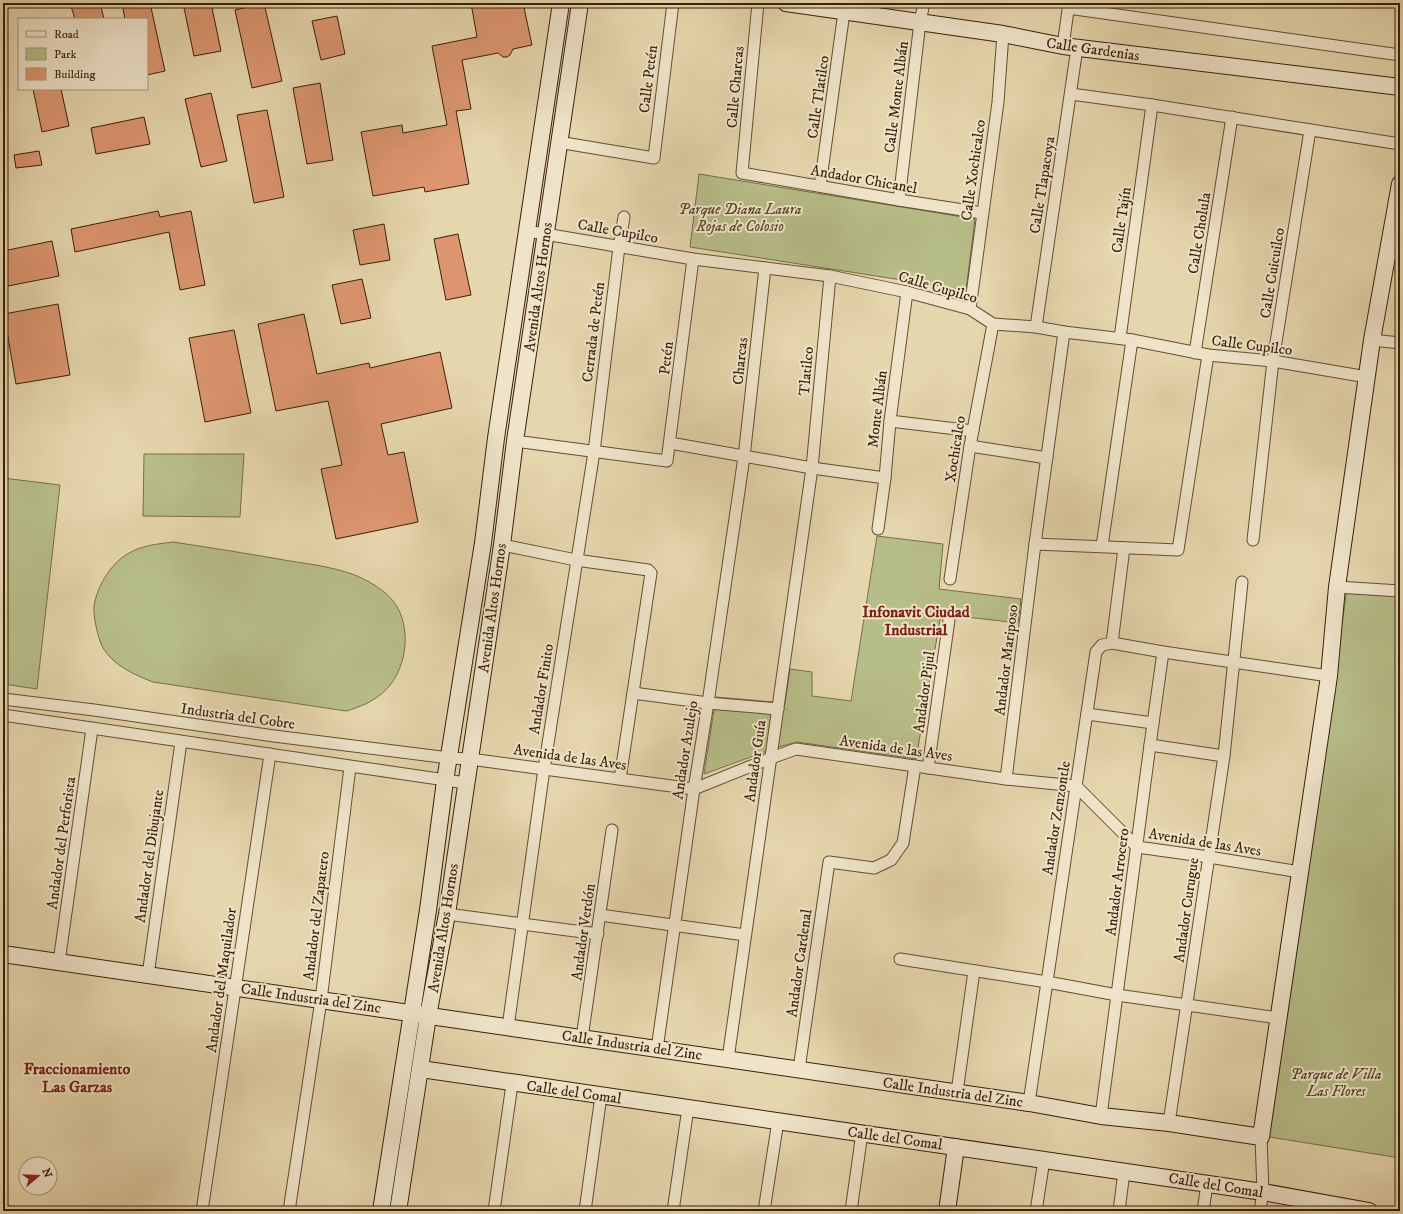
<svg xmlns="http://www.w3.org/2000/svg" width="1403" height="1214" viewBox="0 0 1403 1214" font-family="'IM FELL DW Pica',serif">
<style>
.green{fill:#b7bd88;stroke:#786e48}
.building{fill:#dd9670;stroke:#391f08}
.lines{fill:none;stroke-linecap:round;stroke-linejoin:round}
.street-casing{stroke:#644d31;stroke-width:13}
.secondary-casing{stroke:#391f08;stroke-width:18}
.street{stroke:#efe4ca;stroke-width:11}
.secondary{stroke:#efe4ca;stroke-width:16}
.labels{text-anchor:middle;stroke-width:4;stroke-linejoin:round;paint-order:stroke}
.street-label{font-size:15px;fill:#391f08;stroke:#efe4ca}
.park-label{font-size:15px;font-style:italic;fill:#584628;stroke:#efe4ca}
.neighbourhood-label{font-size:16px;font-weight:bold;fill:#7a1f14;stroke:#efe4ca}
</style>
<rect width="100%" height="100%" fill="#e6d6ad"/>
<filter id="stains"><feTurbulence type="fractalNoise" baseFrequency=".005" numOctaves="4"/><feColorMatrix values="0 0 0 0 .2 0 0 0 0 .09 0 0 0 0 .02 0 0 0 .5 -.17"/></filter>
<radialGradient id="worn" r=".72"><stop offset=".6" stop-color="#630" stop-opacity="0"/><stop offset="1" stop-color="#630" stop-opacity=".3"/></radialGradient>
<!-- green -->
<g class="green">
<path d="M699 174 975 219 966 290 690 247Z"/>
<path d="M144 454H244L240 517 143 516Z"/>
<path d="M3 478 60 485 37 689 3 684Z"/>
<path d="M877 536 943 544 939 589 1021 599 1018 623 941 614 916 759 797 742 778 747 704 774 716 697 785 703 790 669 812 672V696L851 701Z"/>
<path d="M173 542C212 548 251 554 290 561 310 564 332 567 352 574 368 580 387 591 396 605 406 620 407 642 403 658 395 689 375 703 346 711L153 682C135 675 114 666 103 648 98 639 93 616 94 606 97 586 112 561 131 552 144 545 158 544 173 542Z"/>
<path d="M1347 590 1400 592V1158L1263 1136Z"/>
</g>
<!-- building -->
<g class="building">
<path d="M83 3H100L104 19H75L71 6Z"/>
<path d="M128 3H150L165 71 147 75V19H125L122 4Z"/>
<path d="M183 3H211L221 51 194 56Z"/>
<path d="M264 3 282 81 252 88 235 10Z"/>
<path d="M471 3H523L532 45 513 49 510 55 507 57H503L498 53 462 60 471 109 456 111 469 184 425 192 424 187 373 196 361 132 402 125 403 133 447 125 432 46 477 37Z"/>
<path d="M337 16 345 54 321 60 312 21Z"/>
<path d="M320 83 333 160 307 164 293 88Z"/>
<path d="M33 89H61L69 126 42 132Z"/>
<path d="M211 93 227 161 201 167 185 99Z"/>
<path d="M267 110 284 197 254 203 237 115Z"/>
<path d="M144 117 150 144 96 154 91 128Z"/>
<path d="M39 151 42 165 16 168 14 155Z"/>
<path d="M158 211 160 217 191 211 205 285 180 290 169 232 75 252 71 229Z"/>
<path d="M384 224 390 260 360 265 353 230Z"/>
<path d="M458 234 471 295 446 300 434 239Z"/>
<path d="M52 241 59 276 3 287V251Z"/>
<path d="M362 279 371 318 341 324 332 285Z"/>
<path d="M58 304 70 375 16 384 4 314Z"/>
<path d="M304 314 317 374 369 363 370 368 440 352 452 408 381 424 388 455 404 452 418 522 336 539 321 469 342 465 328 401 276 411 258 324Z"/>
<path d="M234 330 251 413 205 422 189 338Z"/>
</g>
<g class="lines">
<!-- street casing -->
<g class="street-casing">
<g id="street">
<path d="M758 3 742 173 899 200 982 213"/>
<path d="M1068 8 1400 55"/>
<path d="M1063 46 1069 3"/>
<path d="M1071 94 1152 105 1400 144"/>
<path d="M558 142 654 158 673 3"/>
<path d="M820 186 844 12"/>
<path d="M899 200 920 22 924 3"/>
<path d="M527 231 693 259 830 276 907 292 970 309 993 324 1036 327 1064 332 1132 340 1208 355 1273 361 1367 377"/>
<path d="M970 309 998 102 1003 34"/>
<path d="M1036 327 1077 48"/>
<path d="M1120 338 1152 105"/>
<path d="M1372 340 1400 343"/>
<path d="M1195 353 1232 117"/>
<path d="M890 421 973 431"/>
<path d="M515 441 667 461 693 259"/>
<path d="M670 443 812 468 885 478"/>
<path d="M970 446 1047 458"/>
<path d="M878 529 885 478 890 421 907 292"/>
<path d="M1253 540 1273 361 1310 130"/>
<path d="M1035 544 1178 550 1208 355"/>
<path d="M502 545 576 560 648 570 651 573 620 779"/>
<path d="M1102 546 1132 340"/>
<path d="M950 579 970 446 993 324"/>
<path d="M1337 587 1400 591"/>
<path d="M1112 643 1163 652 1329 676"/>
<path d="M633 693 708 703 778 709"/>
<path d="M3 699 94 710 274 736 449 758 470 759 694 789 771 758 796 749 1006 779 1076 786 1137 847 1209 857 1300 872"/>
<path d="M1087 714 1153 723"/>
<path d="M3 715 466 783"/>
<path d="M1150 745 1224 756"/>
<path d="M928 768 949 620"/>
<path d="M1006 779 1035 544 1064 332"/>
<path d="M447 914 598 934"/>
<path d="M600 915 745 935"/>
<path d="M900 959 1047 982 1117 995 1278 1018"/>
<path d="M59 962 92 729"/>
<path d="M148 975 181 742"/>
<path d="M508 1027 544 769 594 452 619 247 624 217"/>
<path d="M582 1038 612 830"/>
<path d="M657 1049 694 789 708 703 744 457 765 268"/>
<path d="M728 1059 812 468 830 276"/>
<path d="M799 1069 829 862 874 868 891 860 903 843 915 766"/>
<path d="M957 1092 974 971"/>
<path d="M1029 1103 1096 652 1102 645 1112 643 1124 548"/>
<path d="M1101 1116 1150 745 1163 652"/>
<path d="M1169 1123 1224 756 1242 582"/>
<path d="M3 1210 7 1211"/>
<path d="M202 1211 270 754"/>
<path d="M289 1211 321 1000 350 767"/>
<path d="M494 1211 512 1084"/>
<path d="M585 1211 601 1096"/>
<path d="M673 1211 688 1108"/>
<path d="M764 1211 778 1121"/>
<path d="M851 1211 862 1133"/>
<path d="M1036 1211 1044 1160"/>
<path d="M1119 1211 1124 1172"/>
<path d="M1203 1211 1207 1184"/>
<path d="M1260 1211 1263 1192 1261 1137"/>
</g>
</g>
<!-- secondary casing -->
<g class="secondary-casing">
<g id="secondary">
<path d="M786 3 1003 34 1063 46 1400 87"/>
<path d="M3 954 1029 1103 1101 1116 1169 1123 1261 1137 1329 676 1337 587 1372 340 1400 184"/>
<path d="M421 1069 1263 1192 1369 1211"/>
<path d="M381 1211 428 910 445 781 483 543 496 438 561 3"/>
<path d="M398 1211 428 1016 447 914 470 759 502 545 515 441 580 3"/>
<path d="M947 1211 956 1147"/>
</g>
</g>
<!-- street -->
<use href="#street" class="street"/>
<!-- secondary -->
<use href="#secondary" class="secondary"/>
</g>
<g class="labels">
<!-- street labels -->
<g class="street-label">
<text transform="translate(1093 49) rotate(8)" y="5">Calle Gardenias</text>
<text transform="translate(648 79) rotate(-83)" y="5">Calle Petén</text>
<text transform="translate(735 87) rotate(-85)" y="5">Calle Charcas</text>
<text transform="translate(818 97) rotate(-82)" y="5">Calle Tlatilco</text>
<text transform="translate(896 97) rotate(-83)" y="5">Calle Monte Albán</text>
<text transform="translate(973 170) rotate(-82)" y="5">Calle Xochicalco</text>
<text transform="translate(864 179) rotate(10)" y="5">Andador Chicanel</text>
<text transform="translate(1042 185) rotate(-81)" y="5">Calle Tlapacoya</text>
<text transform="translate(1121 220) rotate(-82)" y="5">Calle Tajín</text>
<text transform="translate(618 231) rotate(10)" y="5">Calle Cupilco</text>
<text transform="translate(1199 233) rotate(-81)" y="5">Calle Cholula</text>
<text transform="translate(1272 273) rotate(-81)" y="5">Calle Cuicuilco</text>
<text transform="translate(538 287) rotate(-82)" y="5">Avenida Altos Hornos</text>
<text transform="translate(938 287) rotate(16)" y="5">Calle Cupilco</text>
<text transform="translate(593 332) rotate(-83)" y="5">Cerrada de Petén</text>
<text transform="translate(1252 345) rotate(7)" y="5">Calle Cupilco</text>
<text transform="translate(666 358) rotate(-83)" y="5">Petén</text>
<text transform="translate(740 361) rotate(-84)" y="5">Charcas</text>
<text transform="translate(806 371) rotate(-85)" y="5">Tlatilco</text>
<text transform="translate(877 409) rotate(-83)" y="5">Monte Albán</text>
<text transform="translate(955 449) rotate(-81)" y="5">Xochicalco</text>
<text transform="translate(492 608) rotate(-82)" y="5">Avenida Altos Hornos</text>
<text transform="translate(1006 660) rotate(-83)" y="5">Andador Mariposo</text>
<text transform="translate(541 689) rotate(-81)" y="5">Andador Finito</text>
<text transform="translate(924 692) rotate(-82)" y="5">Andador Pijul</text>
<text transform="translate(238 716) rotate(8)" y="5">Industria del Cobre</text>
<text transform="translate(896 748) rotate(8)" y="5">Avenida de las Aves</text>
<text transform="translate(685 750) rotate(-81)" y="5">Andador Azulejo</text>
<text transform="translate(570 757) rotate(8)" y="5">Avenida de las Aves</text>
<text transform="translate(755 761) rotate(-82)" y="5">Andador Guía</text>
<text transform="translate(1056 818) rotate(-81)" y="5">Andador Zenzontle</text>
<text transform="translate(1205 842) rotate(9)" y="5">Avenida de las Aves</text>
<text transform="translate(61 843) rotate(-82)" y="5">Andador del Perforista</text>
<text transform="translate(149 856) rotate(-82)" y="5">Andador del Dibujante</text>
<text transform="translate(1117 882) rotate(-83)" y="5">Andador Arrocero</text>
<text transform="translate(1186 910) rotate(-82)" y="5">Andador Curugue</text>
<text transform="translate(316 916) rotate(-83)" y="5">Andador del Zapatero</text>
<text transform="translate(443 928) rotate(-81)" y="5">Avenida Altos Hornos</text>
<text transform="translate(583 932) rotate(-82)" y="5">Andador Verdón</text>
<text transform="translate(799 963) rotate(-82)" y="5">Andador Cardenal</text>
<text transform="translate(221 980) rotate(-82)" y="5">Andador del Maquilador</text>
<text transform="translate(311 998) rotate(8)" y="5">Calle Industria del Zinc</text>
<text transform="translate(632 1045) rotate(8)" y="5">Calle Industria del Zinc</text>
<text transform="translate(574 1092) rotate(8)" y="5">Calle del Comal</text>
<text transform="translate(953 1092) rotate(8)" y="5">Calle Industria del Zinc</text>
<text transform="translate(895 1138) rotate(8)" y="5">Calle del Comal</text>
<text transform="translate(1216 1185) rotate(9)" y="5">Calle del Comal</text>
</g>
<!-- park labels -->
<g class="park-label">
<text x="740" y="214">Parque Diana Laura<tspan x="740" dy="17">Rojas de Colosio</tspan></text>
<text x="1336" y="1079">Parque de Villa<tspan x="1336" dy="17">Las Flores</tspan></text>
</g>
<!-- neighbourhood labels -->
<g class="neighbourhood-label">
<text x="916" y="617">Infonavit Ciudad<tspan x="916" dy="18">Industrial</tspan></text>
<text x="77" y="1074">Fraccionamiento<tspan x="77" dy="18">Las Garzas</tspan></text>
</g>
</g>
<!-- margin -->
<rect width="1403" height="1214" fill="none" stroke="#e6d6ad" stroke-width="16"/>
<rect x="4" y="4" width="1395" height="1206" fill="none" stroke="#391f08" stroke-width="2"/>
<rect x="8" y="8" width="1387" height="1198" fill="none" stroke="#391f08"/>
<!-- legend -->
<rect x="18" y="18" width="130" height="72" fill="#efe4ca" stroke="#a6957c"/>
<rect x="26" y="31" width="20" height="6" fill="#efe4ca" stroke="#a6957c"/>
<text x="54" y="38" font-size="12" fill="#391f08">Road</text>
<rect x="26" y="48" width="20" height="12" fill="#b7bd88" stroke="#a6957c"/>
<text x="54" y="58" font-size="12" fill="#391f08">Park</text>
<rect x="26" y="68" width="20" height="12" fill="#dd9670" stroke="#a6957c"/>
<text x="54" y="78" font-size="12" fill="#391f08">Building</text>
<!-- north arrow -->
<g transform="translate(38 1176) rotate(71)"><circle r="19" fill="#efe4ca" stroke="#a6957c"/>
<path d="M0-3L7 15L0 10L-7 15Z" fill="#8f2418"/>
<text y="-6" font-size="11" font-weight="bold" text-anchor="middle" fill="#391f08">N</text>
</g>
<rect width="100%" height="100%" filter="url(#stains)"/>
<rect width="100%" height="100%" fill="url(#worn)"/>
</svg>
